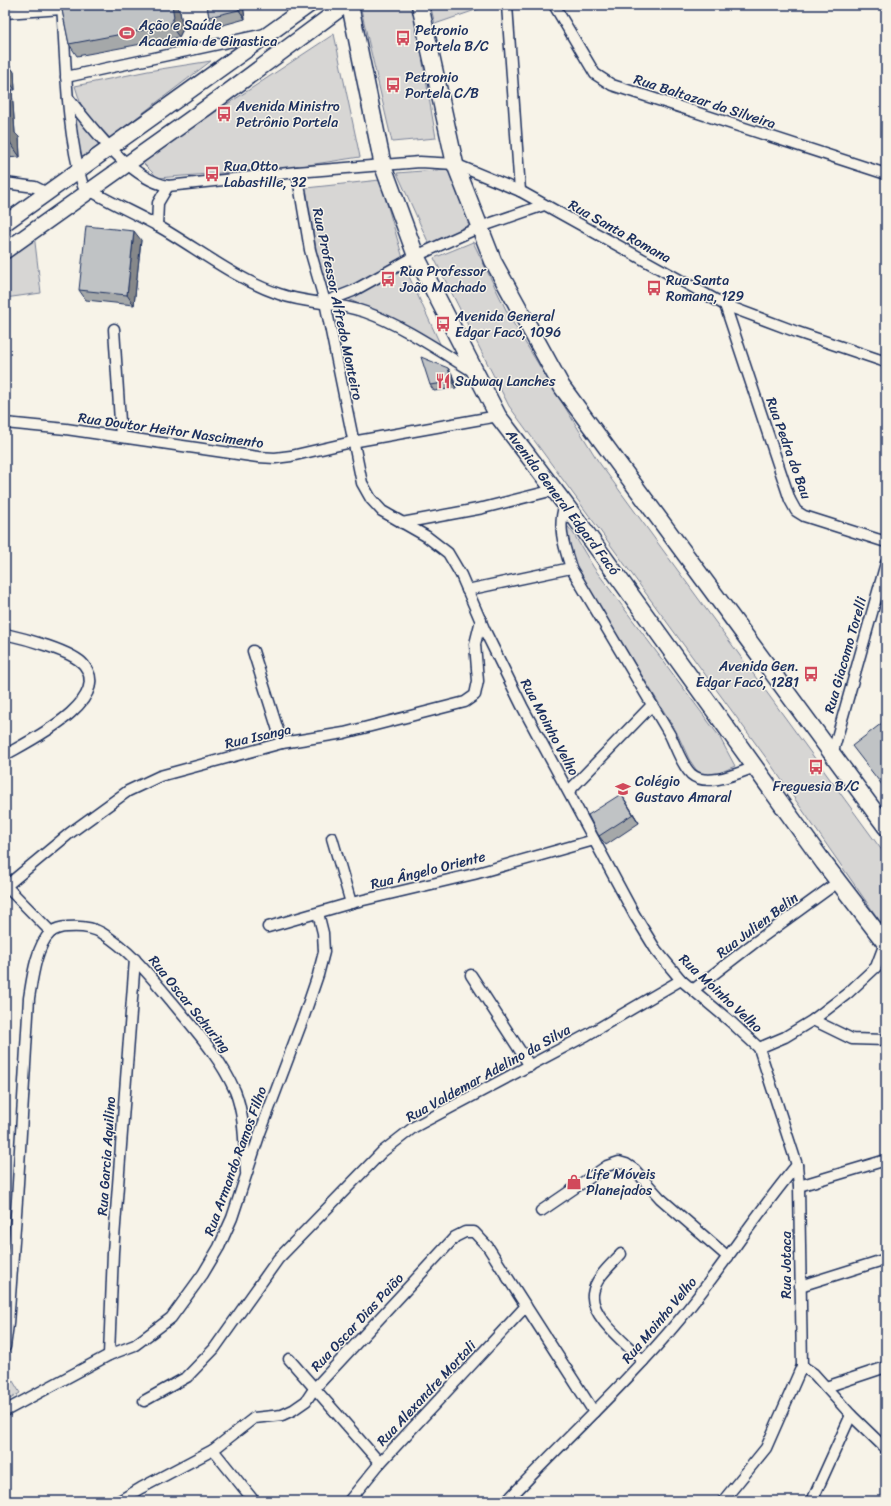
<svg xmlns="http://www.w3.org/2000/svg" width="891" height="1506" viewBox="0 0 891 1506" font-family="Sriracha,sans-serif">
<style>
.green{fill:#d7d6d4;stroke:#798299}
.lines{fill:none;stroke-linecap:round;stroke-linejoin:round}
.street-casing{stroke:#1b2f5e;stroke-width:13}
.secondary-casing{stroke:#1b2f5e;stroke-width:18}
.primary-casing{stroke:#1b2f5e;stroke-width:19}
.street{stroke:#f7f3e8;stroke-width:10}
.secondary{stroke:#f7f3e8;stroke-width:15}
.primary{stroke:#f7f3e8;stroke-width:16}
.wall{fill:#a5a8a9;stroke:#1b2f5e}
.shaded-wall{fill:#86888a;stroke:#1b2f5e}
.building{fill:#c0c3c5;stroke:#1b2f5e}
.labels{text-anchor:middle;stroke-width:3;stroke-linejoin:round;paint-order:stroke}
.poi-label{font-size:14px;fill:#1b2f5e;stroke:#f7f3e8;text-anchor:start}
.street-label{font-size:14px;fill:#1b2f5e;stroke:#f7f3e8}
</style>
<rect width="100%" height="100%" fill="#f7f3e8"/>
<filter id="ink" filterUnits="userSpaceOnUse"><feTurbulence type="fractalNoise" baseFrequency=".025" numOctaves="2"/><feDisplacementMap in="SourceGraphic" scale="8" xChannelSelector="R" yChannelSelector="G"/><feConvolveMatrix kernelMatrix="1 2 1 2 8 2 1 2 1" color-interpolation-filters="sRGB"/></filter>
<g filter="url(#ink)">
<!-- green -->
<g class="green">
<path d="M360 5H413L436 138 392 142Z"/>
<path d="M430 5H490L435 24Z"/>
<path d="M334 34 360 157 295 167 158 178 141 161Z"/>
<path d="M211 61 110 138 82 108 75 86 148 71Z"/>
<path d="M74 113 103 148 80 161Z"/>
<path d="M448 169 471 229 430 246 397 173Z"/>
<path d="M380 180 407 272 442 348 322 285 306 188Z"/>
<path d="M34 234 41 293 5 298V255Z"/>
<path d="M473 242 510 318 598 461 886 856V930L767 759 509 406 434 258Z"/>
<path d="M565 523 573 533 594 568 719 736 735 766 715 775 701 777 689 759 676 731 576 568 565 534Z"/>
<path d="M6 1369 20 1393 5 1402V1371Z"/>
</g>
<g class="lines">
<!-- street casing -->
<g class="street-casing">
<g id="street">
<path d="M62 5C66 62 66 131 83 186 106 201 133 212 158 226 198 249 235 279 279 294 307 304 337 302 365 312 402 325 441 352 474 372"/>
<path d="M507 5 520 191"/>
<path d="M554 5 595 74 612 85 886 174"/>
<path d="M5 13 62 9"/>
<path d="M66 77 265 34"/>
<path d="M68 98C92 127 129 179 168 186L297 172 420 162 455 164 520 191 725 305 797 332 886 362"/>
<path d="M297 172 310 250 325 302 362 483 371 499 382 511 426 536 448 553 461 575 485 631 522 706 634 914 656 950 681 980 731 1022 759 1048 797 1165 799 1186 802 1366 766 1448 723 1501"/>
<path d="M5 183 35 187 47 193"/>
<path d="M157 226 158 203 168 186"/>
<path d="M325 302 353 291 416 256 480 227 544 205"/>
<path d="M725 305 790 500 796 511 804 516 886 542"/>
<path d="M114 329 121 437"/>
<path d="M5 423 66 429 258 457 275 458 291 456 352 442 498 416"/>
<path d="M565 504C557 527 564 546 571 568"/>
<path d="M402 523 483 508 554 490"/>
<path d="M467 590 571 568 670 735C676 747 681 764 691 774 707 788 738 773 755 767"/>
<path d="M5 634C23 638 73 651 84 665 113 701 29 741 5 755"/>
<path d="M253 651 282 743"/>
<path d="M832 755 886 563"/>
<path d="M569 791 652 705"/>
<path d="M332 838 351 903"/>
<path d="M6 886 51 932"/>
<path d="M5 887 70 833 128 791 160 776 282 743 344 733 465 702 475 695 478 681 475 644 481 620"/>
<path d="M268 927 351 903 474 874 594 840"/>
<path d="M471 975 530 1066"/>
<path d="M693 990 754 943 838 882"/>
<path d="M813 1020 852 1039 886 1040"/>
<path d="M759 1048 785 1037 813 1020 848 993 876 967 885 943"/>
<path d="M799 1186 886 1160"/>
<path d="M541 1211 607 1166 619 1162 626 1164 635 1170 660 1198 728 1257"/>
<path d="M621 1254C611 1265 595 1278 593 1294 590 1317 628 1345 643 1361"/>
<path d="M800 1286 886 1259"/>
<path d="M5 1347 8 1324 17 1200 29 998C32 980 36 946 50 933 54 929 62 927 67 927 79 926 92 927 102 933 130 950 151 977 173 1003 196 1031 220 1057 235 1091 245 1116 244 1146 246 1172"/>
<path d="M109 1355 113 1252 135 959"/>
<path d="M289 1359 380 1463"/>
<path d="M802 1366 814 1374 851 1415 886 1449"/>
<path d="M826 1387 886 1367"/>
<path d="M144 1401 187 1377 214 1349 278 1259 382 1152 414 1127 587 1035 681 980"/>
<path d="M5 1411 109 1355 135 1345 171 1318 203 1274 219 1247 232 1218 260 1133 303 1019 318 975 324 952 323 933 318 913"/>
<path d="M213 1450 254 1501"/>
<path d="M119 1501 141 1488 213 1450 254 1418 282 1415 293 1410 306 1401 314 1389 455 1237 465 1232H474L488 1247 594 1412"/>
<path d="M349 1501 380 1463 526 1306"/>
<path d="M507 1501C564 1440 626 1384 680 1319 721 1270 755 1215 797 1165"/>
<path d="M812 1501 851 1415"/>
</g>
</g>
<!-- secondary casing -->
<g class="secondary-casing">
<g id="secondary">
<path d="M5 223 309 5"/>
<path d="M5 251 206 108 345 5"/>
</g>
</g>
<!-- primary casing -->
<g class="primary-casing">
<g id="primary">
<path d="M350 5 383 166 416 256 498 416 577 520 824 863 886 944"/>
<path d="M420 5 455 164 493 261 562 387 886 827"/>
</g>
</g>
<!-- street -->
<use href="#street" class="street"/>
<!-- secondary -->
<use href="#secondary" class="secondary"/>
<!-- primary -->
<use href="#primary" class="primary"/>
</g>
<!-- wall -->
<g class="wall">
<path d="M61 5H175L180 12 183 29 179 37 77 56 69 44Z"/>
<path d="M207 5H243L245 19 216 27 209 17Z"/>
<path d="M5 59 14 72 15 90H12L15 133 19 137 20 157 5 158Z"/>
<path d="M5 195 9 201 5 203Z"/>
<path d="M141 240 134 305 86 300 79 290Z"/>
<path d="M448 368 452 374 456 388 434 391 430 385Z"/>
<path d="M621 794 639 823 606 845 599 836Z"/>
</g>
<!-- shaded-wall -->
<g class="shaded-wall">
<path d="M172 5H175L180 12 183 29 179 37 170 25Z"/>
<path d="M238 5H243L245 19 239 10Z"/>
<path d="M5 59 14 72 15 90 5 75Z"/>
<path d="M5 79 12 90 15 133 19 137 20 157 5 135Z"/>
<path d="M134 231 141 240 134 305 127 295Z"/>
<path d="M448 368 452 374 456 388 452 382Z"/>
<path d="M621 794 627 803 639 823 633 814Z"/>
</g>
<!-- building -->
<g class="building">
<path d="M61 5H172L174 17 170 25 69 44Z"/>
<path d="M207 5H238L239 10 209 17Z"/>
<path d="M86 226 134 231 127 295 79 290Z"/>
<path d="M421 357 448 368 452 382 430 385Z"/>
<path d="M882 723 886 728V790L852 746Z"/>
<path d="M621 794 633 814 599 836 588 815Z"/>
</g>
</g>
<!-- icons -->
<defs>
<g id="stadium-bare" transform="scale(1.2)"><path d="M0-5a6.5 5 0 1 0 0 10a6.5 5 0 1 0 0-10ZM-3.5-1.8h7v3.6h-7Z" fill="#d1495b" stroke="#f7f3e8" stroke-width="2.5" paint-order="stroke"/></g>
<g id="bus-bare" transform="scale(1.2)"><path d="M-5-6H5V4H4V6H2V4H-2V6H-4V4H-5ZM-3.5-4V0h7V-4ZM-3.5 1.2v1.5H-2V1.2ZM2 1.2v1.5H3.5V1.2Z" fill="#d1495b" stroke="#f7f3e8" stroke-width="2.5" paint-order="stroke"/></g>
<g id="restaurant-bare" transform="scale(1.2)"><path d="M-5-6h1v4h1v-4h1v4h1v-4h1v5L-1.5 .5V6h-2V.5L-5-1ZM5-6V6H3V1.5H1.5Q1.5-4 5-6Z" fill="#d1495b" stroke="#f7f3e8" stroke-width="2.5" paint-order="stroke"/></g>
<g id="school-bare" transform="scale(1.2)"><path d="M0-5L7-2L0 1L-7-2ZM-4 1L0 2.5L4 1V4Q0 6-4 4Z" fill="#d1495b" stroke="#f7f3e8" stroke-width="2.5" paint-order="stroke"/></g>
<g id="shop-bare" transform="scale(1.2)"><path d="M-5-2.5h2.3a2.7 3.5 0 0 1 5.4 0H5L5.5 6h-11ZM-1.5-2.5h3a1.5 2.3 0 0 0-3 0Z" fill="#d1495b" stroke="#f7f3e8" stroke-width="2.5" paint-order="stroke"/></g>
</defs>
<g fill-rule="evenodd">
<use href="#stadium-bare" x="127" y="33"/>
<use href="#bus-bare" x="403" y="38"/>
<use href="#bus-bare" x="393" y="85"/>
<use href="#bus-bare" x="224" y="114"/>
<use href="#bus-bare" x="212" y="174"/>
<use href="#bus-bare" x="388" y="279"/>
<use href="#bus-bare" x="654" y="288"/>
<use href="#bus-bare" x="443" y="324"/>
<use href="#restaurant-bare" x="443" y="381"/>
<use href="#bus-bare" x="811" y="674"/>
<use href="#bus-bare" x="816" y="767"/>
<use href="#school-bare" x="623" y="789"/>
<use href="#shop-bare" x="574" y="1182"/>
</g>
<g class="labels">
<!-- poi labels -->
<g class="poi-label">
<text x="139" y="30">Ação e Saúde<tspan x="139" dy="16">Academia de Ginastica</tspan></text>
<text x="415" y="35">Petronio<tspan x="415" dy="16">Portela B/C</tspan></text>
<text x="405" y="82">Petronio<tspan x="405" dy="16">Portela C/B</tspan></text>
<text x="236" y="111">Avenida Ministro<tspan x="236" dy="16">Petrônio Portela</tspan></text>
<text x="224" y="171">Rua Otto<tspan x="224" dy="16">Labastille, 32</tspan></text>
<text x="400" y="276">Rua Professor<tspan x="400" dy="16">João Machado</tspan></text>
<text x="666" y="285">Rua Santa<tspan x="666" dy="16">Romana, 129</tspan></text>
<text x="455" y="321">Avenida General<tspan x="455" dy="16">Edgar Facó, 1096</tspan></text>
<text x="455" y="386">Subway Lanches</text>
<text x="799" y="671" text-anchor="end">Avenida Gen.<tspan x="799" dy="16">Edgar Facó, 1281</tspan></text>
<text x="635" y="786">Colégio<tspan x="635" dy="16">Gustavo Amaral</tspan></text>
<text x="816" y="791" text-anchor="middle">Freguesia B/C</text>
<text x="586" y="1179">Life Móveis<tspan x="586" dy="16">Planejados</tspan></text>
</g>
<!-- street labels -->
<g class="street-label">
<text transform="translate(705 101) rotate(18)" y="5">Rua Baltazar da Silveira</text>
<text transform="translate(620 231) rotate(29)" y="5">Rua Santa Romana</text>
<text transform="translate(338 304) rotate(78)" y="5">Rua Professor Alfredo Monteiro</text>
<text transform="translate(171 430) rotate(8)" y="5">Rua Doutor Heitor Nascimento</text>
<text transform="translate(789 448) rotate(70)" y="5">Rua Pedra do Bau</text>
<text transform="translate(563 502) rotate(53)" y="5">Avenida General Edgard Facó</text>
<text transform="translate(845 655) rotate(-74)" y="5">Rua Giacomo Torelli</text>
<text transform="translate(550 727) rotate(62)" y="5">Rua Moinho Velho</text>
<text transform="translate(258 736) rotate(-13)" y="5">Rua Isanga</text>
<text transform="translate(428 870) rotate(-14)" y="5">Rua Ângelo Oriente</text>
<text transform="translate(757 925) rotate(-37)" y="5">Rua Julien Belin</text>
<text transform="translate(721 993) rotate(43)" y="5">Rua Moinho Velho</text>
<text transform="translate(190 1004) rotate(51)" y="5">Rua Oscar Schuring</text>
<text transform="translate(488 1073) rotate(-29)" y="5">Rua Valdemar Adelino da Silva</text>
<text transform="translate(106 1156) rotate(-86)" y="5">Rua Garcia Aquilino</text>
<text transform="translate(235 1161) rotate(-70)" y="5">Rua Armando Ramos Filho</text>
<text transform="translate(786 1265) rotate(-90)" y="5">Rua Jotaca</text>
<text transform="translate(659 1320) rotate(-50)" y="5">Rua Moinho Velho</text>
<text transform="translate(357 1322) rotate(-47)" y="5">Rua Oscar Dias Paião</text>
<text transform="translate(426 1393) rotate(-47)" y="5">Rua Alexandre Mortali</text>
</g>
</g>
<!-- margin -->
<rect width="891" height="1506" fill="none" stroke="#f7f3e8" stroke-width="20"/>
<rect x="10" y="10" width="871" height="1486" fill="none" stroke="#1b2f5e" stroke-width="1.5" filter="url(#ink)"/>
</svg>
